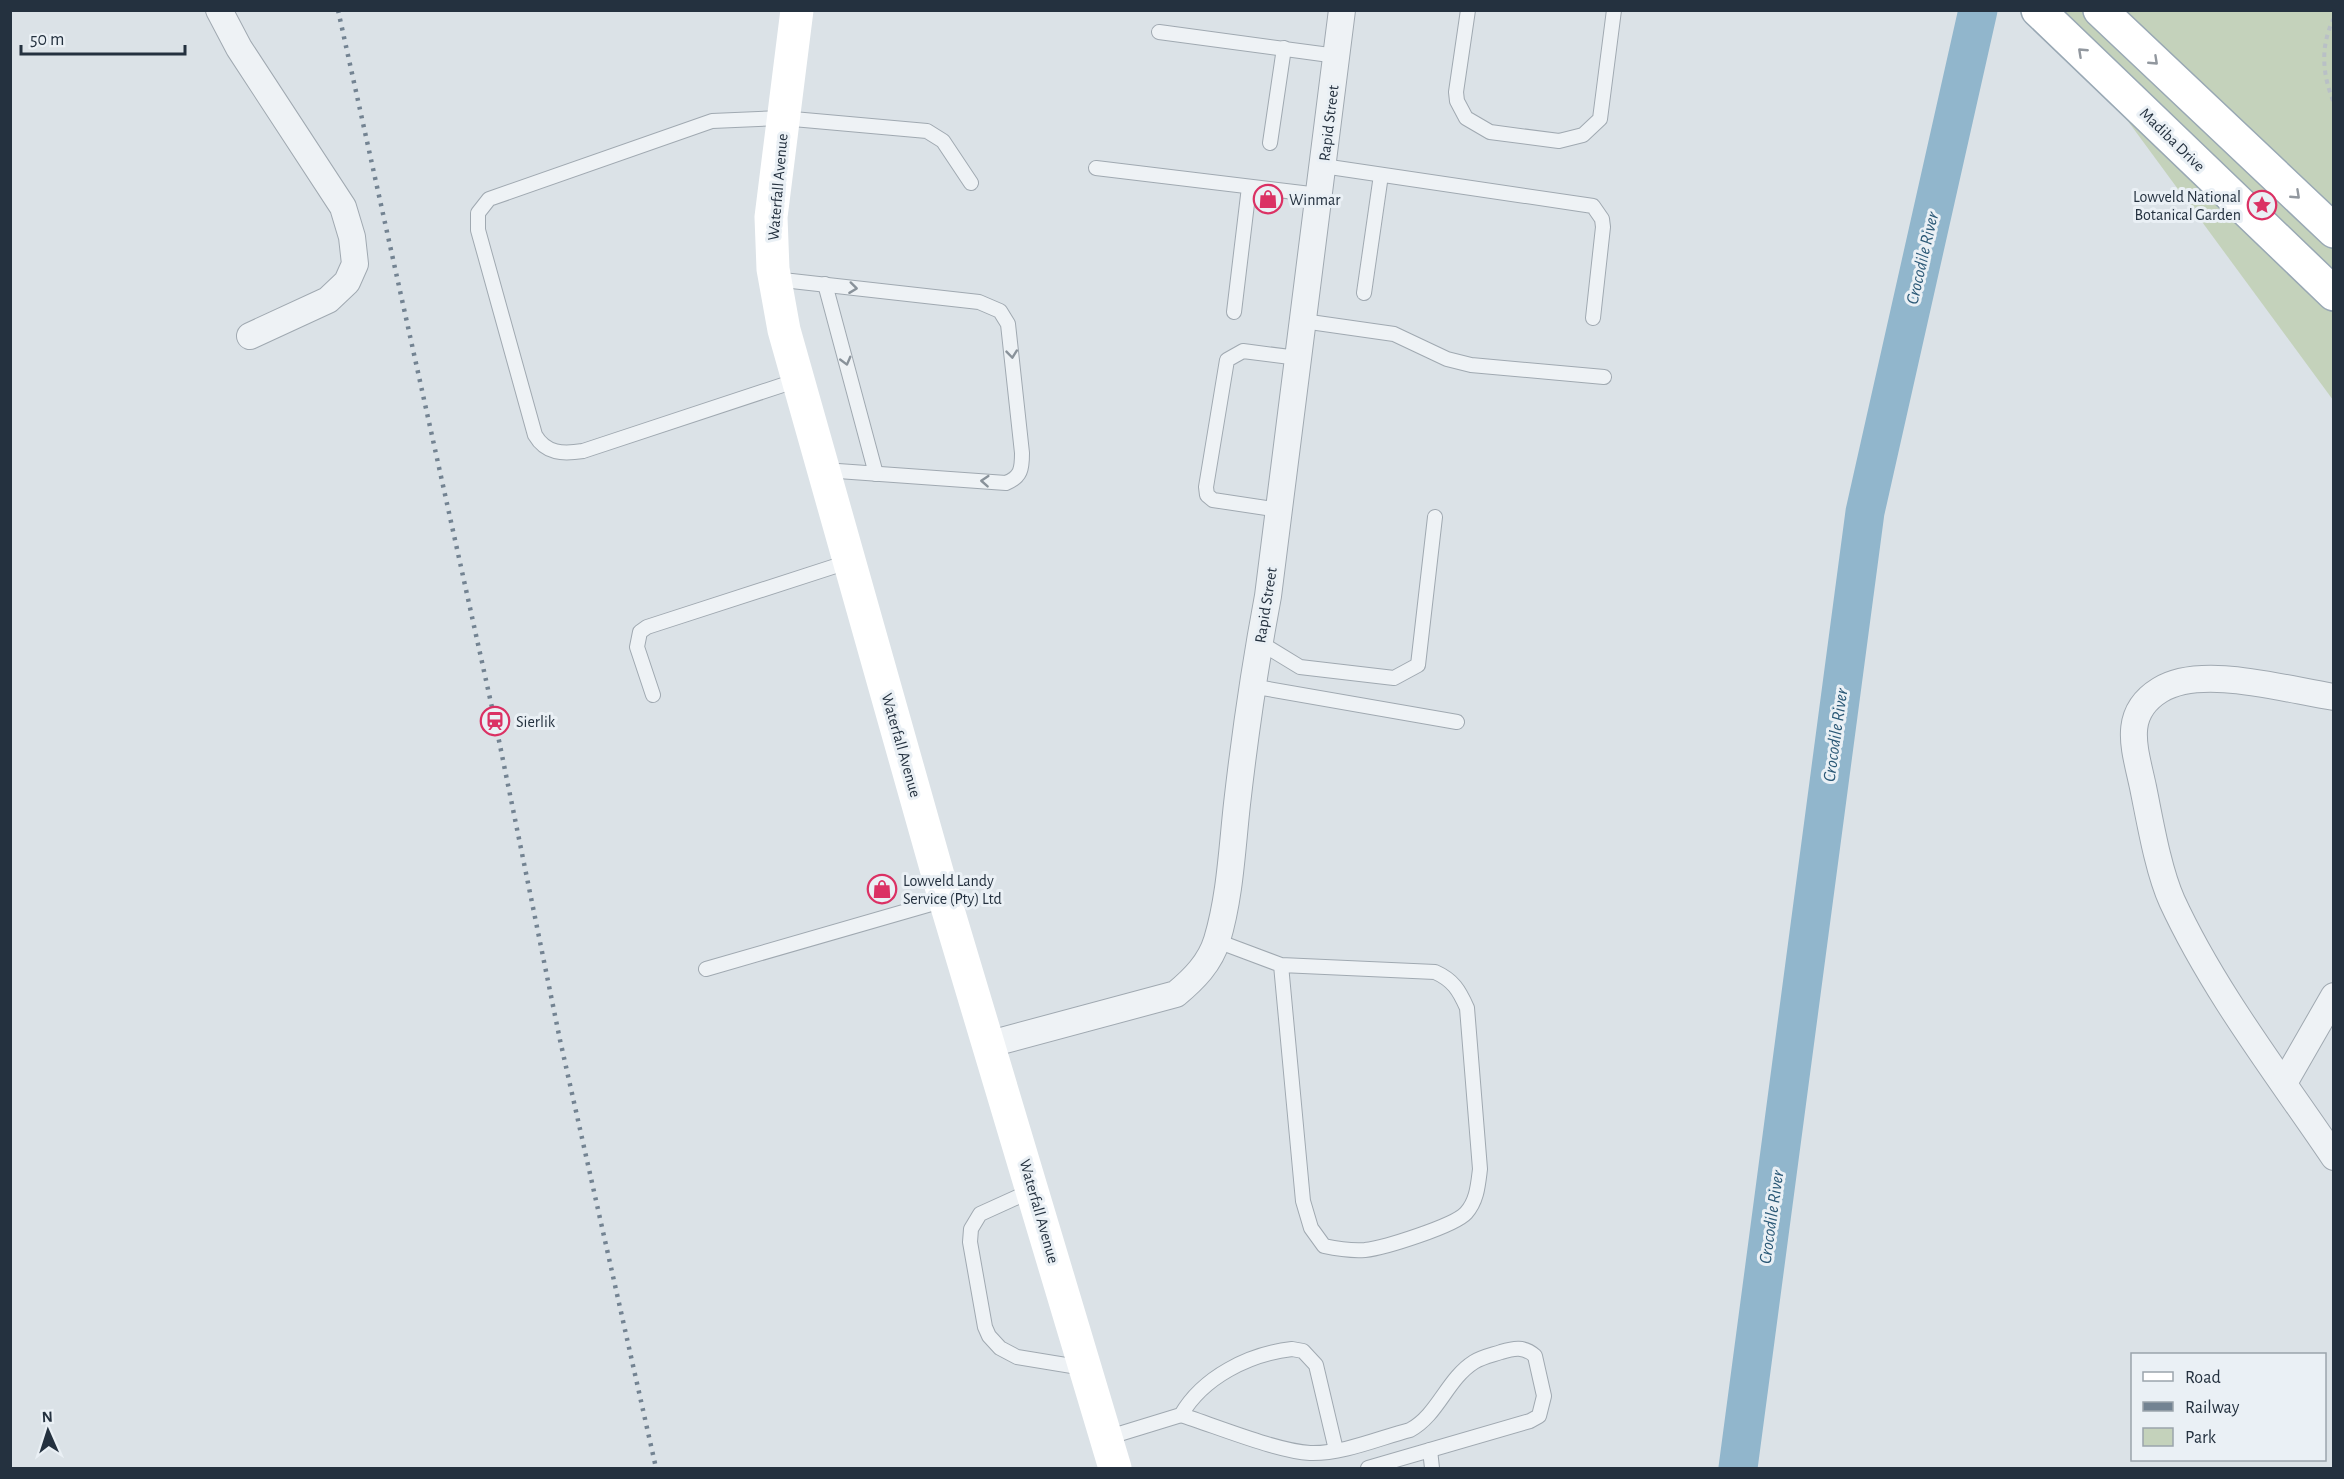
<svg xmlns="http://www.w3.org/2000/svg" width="2344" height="1479" viewBox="0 0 2344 1479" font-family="'Alegreya Sans',sans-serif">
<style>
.green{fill:#c4d2bb}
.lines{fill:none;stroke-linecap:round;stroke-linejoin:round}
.river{stroke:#91b6cc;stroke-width:39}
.lane-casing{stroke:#a0a9b1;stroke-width:16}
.street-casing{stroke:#a0a9b1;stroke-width:28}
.primary-casing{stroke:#99a8b4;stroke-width:36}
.path{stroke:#b9c0c6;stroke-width:4;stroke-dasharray:4.5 4.5;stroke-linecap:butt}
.lane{stroke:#eef2f5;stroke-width:14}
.street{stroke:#eef2f5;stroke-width:26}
.secondary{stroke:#fff;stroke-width:33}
.primary{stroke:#fff;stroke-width:33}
.rail{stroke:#738392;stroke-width:4.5;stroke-dasharray:3 6;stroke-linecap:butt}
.oneway{stroke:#92989f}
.oneway2{stroke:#89929a}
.labels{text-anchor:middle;stroke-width:6;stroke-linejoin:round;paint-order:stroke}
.street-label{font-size:16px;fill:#24313f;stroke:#eaf0f5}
.poi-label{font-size:16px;fill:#24313f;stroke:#eaf0f5;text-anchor:start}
.water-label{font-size:18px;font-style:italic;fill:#2a5876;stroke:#eaf0f5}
</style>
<rect width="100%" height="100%" fill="#dbe2e7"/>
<!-- green -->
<path class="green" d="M2047 11H2333V400Z"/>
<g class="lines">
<!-- river -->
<path class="river" d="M1738 1468 1865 512 1978 10"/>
<!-- lane casing -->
<g class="lane-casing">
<g id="lane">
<path d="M1468 10 1456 92 1457 101 1466 118 1490 132 1559 141 1583 135 1600 119 1614 10"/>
<path d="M1159 32 1337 56"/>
<path d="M1270 143 1284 48"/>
<path d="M1323 166 1593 206 1602 219 1603 227 1593 318"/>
<path d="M1096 168 1319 195"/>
<path d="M774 279 979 302 1000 311 1008 324 1022 453C1022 469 1021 477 1006 483L824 470"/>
<path d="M825 284 876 474"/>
<path d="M1364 293 1381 175"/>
<path d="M1234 312 1249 187"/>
<path d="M1303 321 1394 334 1447 359 1471 365 1604 377"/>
<path d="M798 380 583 451C563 454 546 454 535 435L478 230V213L489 199 712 121 782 118 927 131 943 141 971 183"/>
<path d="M1279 510 1213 500 1207 495 1206 487 1227 360 1243 351 1298 358"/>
<path d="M1259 642 1300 667 1394 678 1418 665 1435 517"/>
<path d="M1251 686 1457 722"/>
<path d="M653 695 637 647 640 632 647 627 851 561"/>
<path d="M1217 941 1281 965 1435 972C1453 980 1459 990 1467 1008L1480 1169C1478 1185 1477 1201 1466 1213 1454 1226 1384 1248 1365 1250 1351 1251 1338 1249 1324 1246L1311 1228 1303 1201 1281 965"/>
<path d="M706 969 945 900"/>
<path d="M1033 1190 980 1214 971 1229 970 1242 985 1327 989 1336 1000 1348 1017 1357 1084 1368"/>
<path d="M1181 1415C1216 1426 1276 1451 1310 1453 1343 1454 1379 1438 1410 1430 1438 1415 1447 1379 1474 1362 1482 1357 1492 1355 1501 1352 1514 1348 1524 1346 1535 1356L1544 1396 1539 1416 1530 1421 1368 1468"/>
<path d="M1106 1438 1181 1415C1203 1377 1249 1354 1292 1349L1303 1351 1316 1365 1336 1450"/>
<path d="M1430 1450 1432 1468"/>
</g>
</g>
<!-- street casing -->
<g class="street-casing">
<g id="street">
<path d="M219 10 239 48 343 207 352 237 355 264 347 282 328 300 250 336"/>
<path d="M2334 697C2287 690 2201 664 2160 690 2121 714 2135 749 2143 787 2150 821 2158 870 2172 901 2214 992 2278 1074 2334 1157"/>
<path d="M990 1044 1176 994C1194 979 1210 963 1217 940 1230 897 1232 849 1237 804 1245 734 1255 665 1268 596L1342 10"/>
<path d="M2284 1083 2334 996"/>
</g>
</g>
<!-- primary casing -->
<g class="primary-casing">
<g id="primary">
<path d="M2038 10 2334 294"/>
<path d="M2100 10 2334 231"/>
</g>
</g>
<!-- path -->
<path class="path" d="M2334 18C2320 46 2322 74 2334 103"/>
<!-- lane -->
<use href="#lane" class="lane"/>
<!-- street -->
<use href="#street" class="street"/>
<!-- secondary -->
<path class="secondary" d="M797 10 771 217 773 269 784 330 945 900 1115 1468"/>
<!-- primary -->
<use href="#primary" class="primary"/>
<!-- rail -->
<path class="rail" d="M338 10 495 721 560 1040 656 1468"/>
</g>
<!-- one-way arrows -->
<defs><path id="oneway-chevron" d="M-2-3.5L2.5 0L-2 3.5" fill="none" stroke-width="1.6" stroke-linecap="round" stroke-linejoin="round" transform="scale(1.5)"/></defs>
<g class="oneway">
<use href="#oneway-chevron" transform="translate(2082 52) rotate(-137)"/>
<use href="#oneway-chevron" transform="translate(2154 61) rotate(43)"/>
<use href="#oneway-chevron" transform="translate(2296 195) rotate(43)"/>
</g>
<g class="oneway2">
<use href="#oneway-chevron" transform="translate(853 288) rotate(7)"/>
<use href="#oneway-chevron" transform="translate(1012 354) rotate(84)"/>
<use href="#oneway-chevron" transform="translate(846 361) rotate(75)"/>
<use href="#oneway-chevron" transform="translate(985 481) rotate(-176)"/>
</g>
<!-- icons -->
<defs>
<g id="shop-ring" transform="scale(1.5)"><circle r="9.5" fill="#eaf0f5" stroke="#db3164" stroke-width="1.5"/><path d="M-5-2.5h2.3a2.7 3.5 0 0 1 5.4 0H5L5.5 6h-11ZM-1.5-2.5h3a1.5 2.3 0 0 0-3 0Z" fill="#db3164"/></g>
<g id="sight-ring" transform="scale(1.5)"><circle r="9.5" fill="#eaf0f5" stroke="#db3164" stroke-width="1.5"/><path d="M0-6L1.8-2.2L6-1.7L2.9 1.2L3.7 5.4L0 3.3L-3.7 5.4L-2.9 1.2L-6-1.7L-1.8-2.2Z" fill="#db3164"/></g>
<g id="station-ring" transform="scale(1.5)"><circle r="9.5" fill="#eaf0f5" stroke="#db3164" stroke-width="1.5"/><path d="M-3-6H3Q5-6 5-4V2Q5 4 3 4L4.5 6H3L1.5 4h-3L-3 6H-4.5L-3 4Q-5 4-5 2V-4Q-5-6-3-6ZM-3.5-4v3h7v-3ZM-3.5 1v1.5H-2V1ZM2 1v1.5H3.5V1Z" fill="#db3164"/></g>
</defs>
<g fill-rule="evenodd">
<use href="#shop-ring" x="1268" y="199"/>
<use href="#sight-ring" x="2262" y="205"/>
<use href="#station-ring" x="495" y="721"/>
<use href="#shop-ring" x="882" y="889"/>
</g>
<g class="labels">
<!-- street labels -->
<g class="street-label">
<text transform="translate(1328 123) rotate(-83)" y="6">Rapid Street</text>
<text transform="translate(2173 139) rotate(44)" y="6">Madiba Drive</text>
<text transform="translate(777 187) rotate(-85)" y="6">Waterfall Avenue</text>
<text transform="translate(1265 605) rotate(-81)" y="6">Rapid Street</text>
<text transform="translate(902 745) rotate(74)" y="6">Waterfall Avenue</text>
<text transform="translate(1040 1211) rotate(74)" y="6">Waterfall Avenue</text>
</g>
<!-- poi labels -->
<g class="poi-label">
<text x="2241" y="202" text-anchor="end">Lowveld National<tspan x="2241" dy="18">Botanical Garden</tspan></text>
<text x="1289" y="205">Winmar</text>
<text x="516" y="727">Sierlik</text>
<text x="903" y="886">Lowveld Landy<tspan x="903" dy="18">Service (Pty) Ltd</tspan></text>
</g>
<!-- water labels -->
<g class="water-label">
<text transform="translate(1922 258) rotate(-77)" y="6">Crocodile River</text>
<text transform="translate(1835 735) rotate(-82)" y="6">Crocodile River</text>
<text transform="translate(1771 1217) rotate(-82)" y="6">Crocodile River</text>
</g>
</g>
<!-- border -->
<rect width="2344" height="1479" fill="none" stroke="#24313f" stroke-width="24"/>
<!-- legend -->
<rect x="2131" y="1353" width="195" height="108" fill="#eaf0f5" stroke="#9ba4ac" stroke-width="1.5"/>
<rect x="2143" y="1372" width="30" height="9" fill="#ffffff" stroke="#9ba4ac" stroke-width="1.5"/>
<text x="2185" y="1383" font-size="18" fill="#24313f">Road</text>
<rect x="2143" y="1402" width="30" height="9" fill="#738392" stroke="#9ba4ac" stroke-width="1.5"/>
<text x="2185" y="1413" font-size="18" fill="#24313f">Railway</text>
<rect x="2143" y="1428" width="30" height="18" fill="#c4d2bb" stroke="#9ba4ac" stroke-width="1.5"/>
<text x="2185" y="1443" font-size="18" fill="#24313f">Park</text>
<!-- north arrow -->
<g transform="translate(48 1431) rotate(357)" stroke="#eaf0f5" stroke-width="4.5" paint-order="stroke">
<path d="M0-4.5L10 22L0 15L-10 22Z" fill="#24313f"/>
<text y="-9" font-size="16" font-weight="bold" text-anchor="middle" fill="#24313f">N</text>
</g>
<!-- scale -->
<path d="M21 45v9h164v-9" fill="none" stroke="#24313f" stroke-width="3"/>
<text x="30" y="45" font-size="18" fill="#24313f" stroke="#eaf0f5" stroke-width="4.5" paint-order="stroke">50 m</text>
</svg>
